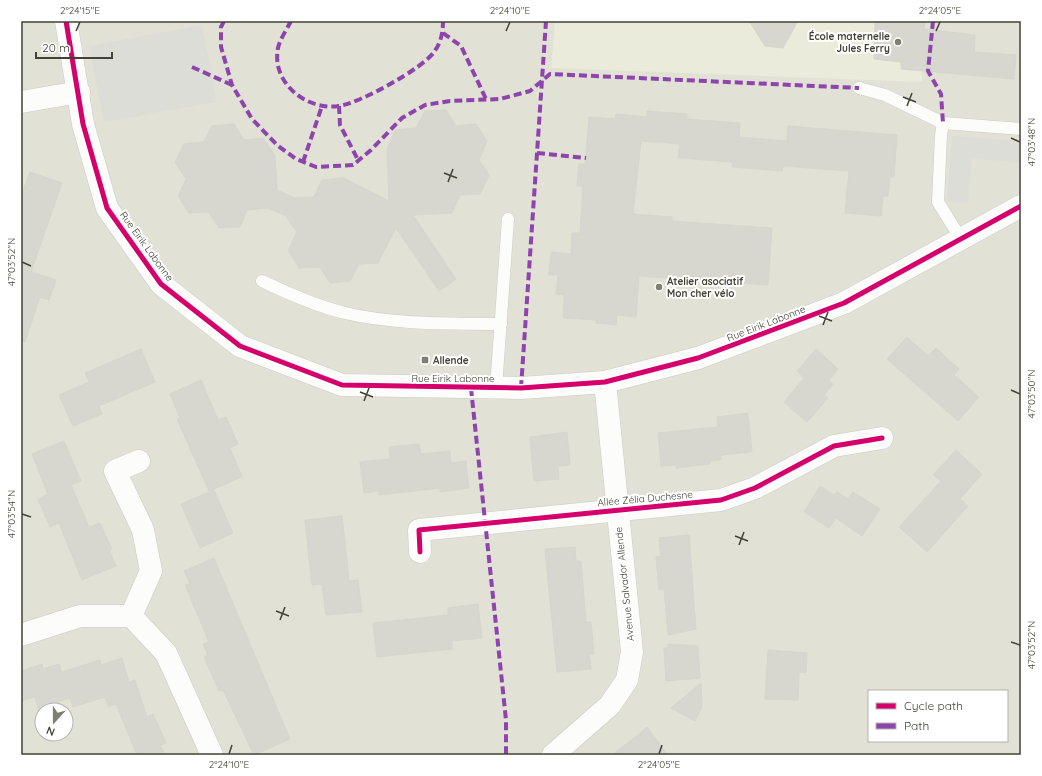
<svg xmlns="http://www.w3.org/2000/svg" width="1042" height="776" viewBox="0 0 1042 776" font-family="Quicksand,sans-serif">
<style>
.residential{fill:#e1e1d5;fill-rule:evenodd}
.education{fill:#eaebda}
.parking{fill:#ddddd7}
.building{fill:#d7d7d0;stroke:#d5d6cd}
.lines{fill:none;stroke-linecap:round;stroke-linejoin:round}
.lane-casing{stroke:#cbccc5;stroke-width:13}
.street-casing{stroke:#cbccc5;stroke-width:23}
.lane{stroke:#fcfcfb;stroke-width:12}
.street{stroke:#fcfcfb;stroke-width:22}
.quiet{stroke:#8e44ad;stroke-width:4;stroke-dasharray:8 4;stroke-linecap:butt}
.cycleway-casing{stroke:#fff;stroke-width:8}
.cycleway{stroke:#d6006c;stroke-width:5}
.ticks{fill:none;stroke:#424235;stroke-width:1.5}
.poi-dot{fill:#7e7e73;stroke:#fff;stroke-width:1.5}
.labels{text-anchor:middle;stroke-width:4;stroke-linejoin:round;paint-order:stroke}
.poi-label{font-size:10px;font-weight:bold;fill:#424235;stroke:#fff;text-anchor:start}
.street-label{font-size:10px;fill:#424235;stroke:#fff}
.neatline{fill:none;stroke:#424235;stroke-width:1.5}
.ticks-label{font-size:10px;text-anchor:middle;fill:#424235}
</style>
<rect width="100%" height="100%" fill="#edeee7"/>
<!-- residential -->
<path class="residential" d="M21 21H1021V755H21ZM869 691H1007V741H869ZM42 710H66V734H42Z"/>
<!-- education -->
<path class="education" d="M555 21H925L922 82 551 68Z"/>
<!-- parking -->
<g class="parking">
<path d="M202 25 217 102 104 122 89 46Z"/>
<path d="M952 136 1021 141V162L972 159 968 203 947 201Z"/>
</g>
<!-- building -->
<g class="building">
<path d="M749 21H798L783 48 765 46Z"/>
<path d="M875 21H925L924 29 975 35 974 52 1016 55 1014 79 901 69V62L874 59Z"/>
<path d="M446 110 456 126 476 124 487 141 479 160 489 175 480 194 460 195 452 213 413 215 456 279 439 291 396 228 378 263 359 264 350 281 330 283 320 267 299 268 288 250 297 232 285 215 267 208 247 210 240 227 219 228 209 212 189 213 178 196 186 179 175 162 184 144 204 142 212 126 234 124 244 140 263 138 275 156 277 190 294 198 314 197 322 180 344 178 389 201 387 150 395 130 416 128 425 111Z"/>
<path d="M647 111 687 114V119L740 123 739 137 787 141 788 126 897 135 894 177H890L888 196H883L881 216 845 213 849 171 783 166 782 171 732 167 733 162 678 158 680 144 641 141 633 214 672 217V221L772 228 768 285 639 276 636 317 617 315 616 325 596 323V320L563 318 564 295 556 294 558 275H549L551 252 571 254 572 233H580L583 186H577L579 164H585L589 117 615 119 616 114 647 117Z"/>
<path d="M30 172 62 183 31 272 56 280 49 300 40 297 25 342 21 341V196Z"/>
<path d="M907 337 928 356 936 348 959 369 954 375 979 397 958 421 887 359Z"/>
<path d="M141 349 155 382 99 406 102 414 73 426 59 395 89 382 85 373Z"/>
<path d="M816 349 838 369 829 380 833 384 824 395 828 398 807 422 784 402 804 378 797 371Z"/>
<path d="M201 380 218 420 226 417 238 444 230 448 242 477 209 491 177 419 180 418 170 394Z"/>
<path d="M748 413 752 452 721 455V460L710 461V464L676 468V465L661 466 658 433 718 427 717 417Z"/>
<path d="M567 432 570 465 558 466 559 479 534 481 530 437Z"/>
<path d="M64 441 81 481 71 485 89 527 100 523 112 549H109L116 566 82 580 59 523 50 527 38 499 48 494 32 454Z"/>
<path d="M419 444 421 454 450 451 451 463 466 461 469 488 440 492V488L379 495V491L364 493 360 462 390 459 389 447Z"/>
<path d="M956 450 982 474 960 499 968 506 927 552 899 527 941 481 933 475Z"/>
<path d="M820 486 834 495 837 492 848 499 853 492 880 509 862 536 836 518 829 528 804 512Z"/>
<path d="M214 490 233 533 200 548 181 504Z"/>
<path d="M342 516 349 581 358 580 362 612 326 615 322 584 312 585 305 520Z"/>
<path d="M689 535 696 629 668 635 664 589 659 590 657 569 656 557 661 556 659 538Z"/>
<path d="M575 547 576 561H581L586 622H591L594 654H589L591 669 557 672 545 549Z"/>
<path d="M214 558 290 739 254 755 223 690 219 691 204 657 208 655 203 644 209 642 185 585 190 584 184 571Z"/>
<path d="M478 604 482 638 452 641V649L377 657 373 623 448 615V608Z"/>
<path d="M668 644 698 646 700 678 666 681 664 648H668Z"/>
<path d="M768 650 807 653 806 673 799 672 798 700 765 699Z"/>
<path d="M122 658 129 682 135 680 147 717 153 714 166 743 160 745 165 755H137L116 704 108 707 105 697 73 707 70 698 38 708 35 697 21 701V671L42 664 43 669 59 664 62 672 100 660 101 665Z"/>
<path d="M701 683 702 707 695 721 671 708Z"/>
<path d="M647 727 668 755H612L638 735Z"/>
</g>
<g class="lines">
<!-- lane casing -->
<g class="lane-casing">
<g id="lane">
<path d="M859 88 885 95 943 123 1021 129"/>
<path d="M943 123 941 135 938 202 961 239"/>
<path d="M262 281C289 294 316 306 345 313 396 325 449 323 501 324"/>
<path d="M496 388 508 219"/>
</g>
</g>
<!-- street casing -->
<g class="street-casing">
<g id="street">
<path d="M66 21 83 124 107 208 161 284 240 346 342 385 521 388 605 382 698 358 844 303 1021 206"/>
<path d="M21 102 79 92"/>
<path d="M420 552 419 530 721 500 755 488 834 446 882 438"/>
<path d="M131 616 151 571 143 530 115 471 139 461"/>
<path d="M21 635 80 616H131L166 653 212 755"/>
<path d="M553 755 610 705 627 680 632 652 605 382"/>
</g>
</g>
<!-- lane -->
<use href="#lane" class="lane"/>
<!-- street -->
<use href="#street" class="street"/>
<!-- quiet -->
<g class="quiet">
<path d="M224 21 221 27V47L232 85 252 119 277 145 296 159 316 167 353 165 371 150 402 118 425 105 450 101 500 99 530 91 550 74 859 88"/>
<path d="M291 21C287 29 280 39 278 48 271 83 307 111 339 106 360 103 422 69 434 52 441 43 443 32 443 21"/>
<path d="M933 21 928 71 941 94 943 123"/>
<path d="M443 33 461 46 486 99"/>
<path d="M192 67 232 85"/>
<path d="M339 106 340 125 358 160"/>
<path d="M537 153 586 158"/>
<path d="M303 162 322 106"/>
<path d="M471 388 506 720V755"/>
<path d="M521 388 546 21"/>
</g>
<!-- cycleway casing -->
<g class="cycleway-casing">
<g id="cycleway">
<path d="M66 21 83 124 107 208 161 284 240 346 342 385 521 388 605 382 698 358 844 303 1021 206"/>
<path d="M420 552 419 530 721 500 755 488 834 446 882 438"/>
</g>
</g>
<!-- cycleway -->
<use href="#cycleway" class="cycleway"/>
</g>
<!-- ticks -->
<path class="ticks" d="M76 31 80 22M506 31 510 22M936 31 940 22M903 97 916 102M907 106 912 93M1011 138 1020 142M444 173 457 178M448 182 453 169M22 262 31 266M819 316 832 321M823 325 828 312M1011 390 1020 394M360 392 373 397M364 401 369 388M22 514 31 517M735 536 748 541M739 545 744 532M276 611 289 616M280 620 285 607M1011 642 1020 645M229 754 232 745M659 754 662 745"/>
<!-- markers -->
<g class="poi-dot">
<circle cx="898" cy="42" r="4"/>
<circle cx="659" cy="287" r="4"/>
<rect x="421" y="356" width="8" height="8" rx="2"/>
</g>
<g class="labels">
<!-- poi labels -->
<g class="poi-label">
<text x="890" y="40" text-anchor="end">École maternelle<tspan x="890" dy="12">Jules Ferry</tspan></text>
<text x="667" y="285">Atelier asociatif<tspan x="667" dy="12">Mon cher vélo</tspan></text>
<text x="433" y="364">Allende</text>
</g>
<!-- street labels -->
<g class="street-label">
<text transform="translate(147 246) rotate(54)" y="4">Rue Eirik Labonne</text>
<text transform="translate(766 323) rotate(-21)" y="4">Rue Eirik Labonne</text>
<text x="453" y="382">Rue Eirik Labonne</text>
<text transform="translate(645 498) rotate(-5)" y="4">Allée Zélia Duchesne</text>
<text transform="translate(624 584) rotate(-96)" y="4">Avenue Salvador Allende</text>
</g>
</g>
<!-- border -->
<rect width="1042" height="776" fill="none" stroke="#ffffff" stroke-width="44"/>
<!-- legend -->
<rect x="868" y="690" width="140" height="52" fill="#ffffff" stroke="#b3b3ae"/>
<rect x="876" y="703" width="20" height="6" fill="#d6006c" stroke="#b3b3ae"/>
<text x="904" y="710" font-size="12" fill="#424235">Cycle path</text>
<rect x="876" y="723" width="20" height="6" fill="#8e44ad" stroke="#b3b3ae"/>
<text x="904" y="730" font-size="12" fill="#424235">Path</text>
<!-- north arrow -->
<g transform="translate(54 722) rotate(201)"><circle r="19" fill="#ffffff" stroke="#b3b3ae"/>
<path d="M0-3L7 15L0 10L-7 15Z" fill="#7e7e73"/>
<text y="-6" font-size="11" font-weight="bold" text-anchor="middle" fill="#424235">N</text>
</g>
<!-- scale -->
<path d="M36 52v6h76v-6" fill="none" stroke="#424235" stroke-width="2"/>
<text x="42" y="52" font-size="12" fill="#424235" stroke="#ffffff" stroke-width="3" paint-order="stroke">20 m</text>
<rect x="22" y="22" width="998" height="732" class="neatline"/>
<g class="ticks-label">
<text x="80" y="14">2°24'15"E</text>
<text x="510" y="14">2°24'10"E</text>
<text x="940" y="14">2°24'05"E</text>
<text transform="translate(1031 142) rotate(-90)" y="4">47°03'48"N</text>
<text transform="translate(11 262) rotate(-90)" y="4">47°03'52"N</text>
<text transform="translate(1031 394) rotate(-90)" y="4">47°03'50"N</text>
<text transform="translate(11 514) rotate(-90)" y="4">47°03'54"N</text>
<text transform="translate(1031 645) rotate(-90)" y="4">47°03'52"N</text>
<text x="229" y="768">2°24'10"E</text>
<text x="659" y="768">2°24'05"E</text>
</g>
</svg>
